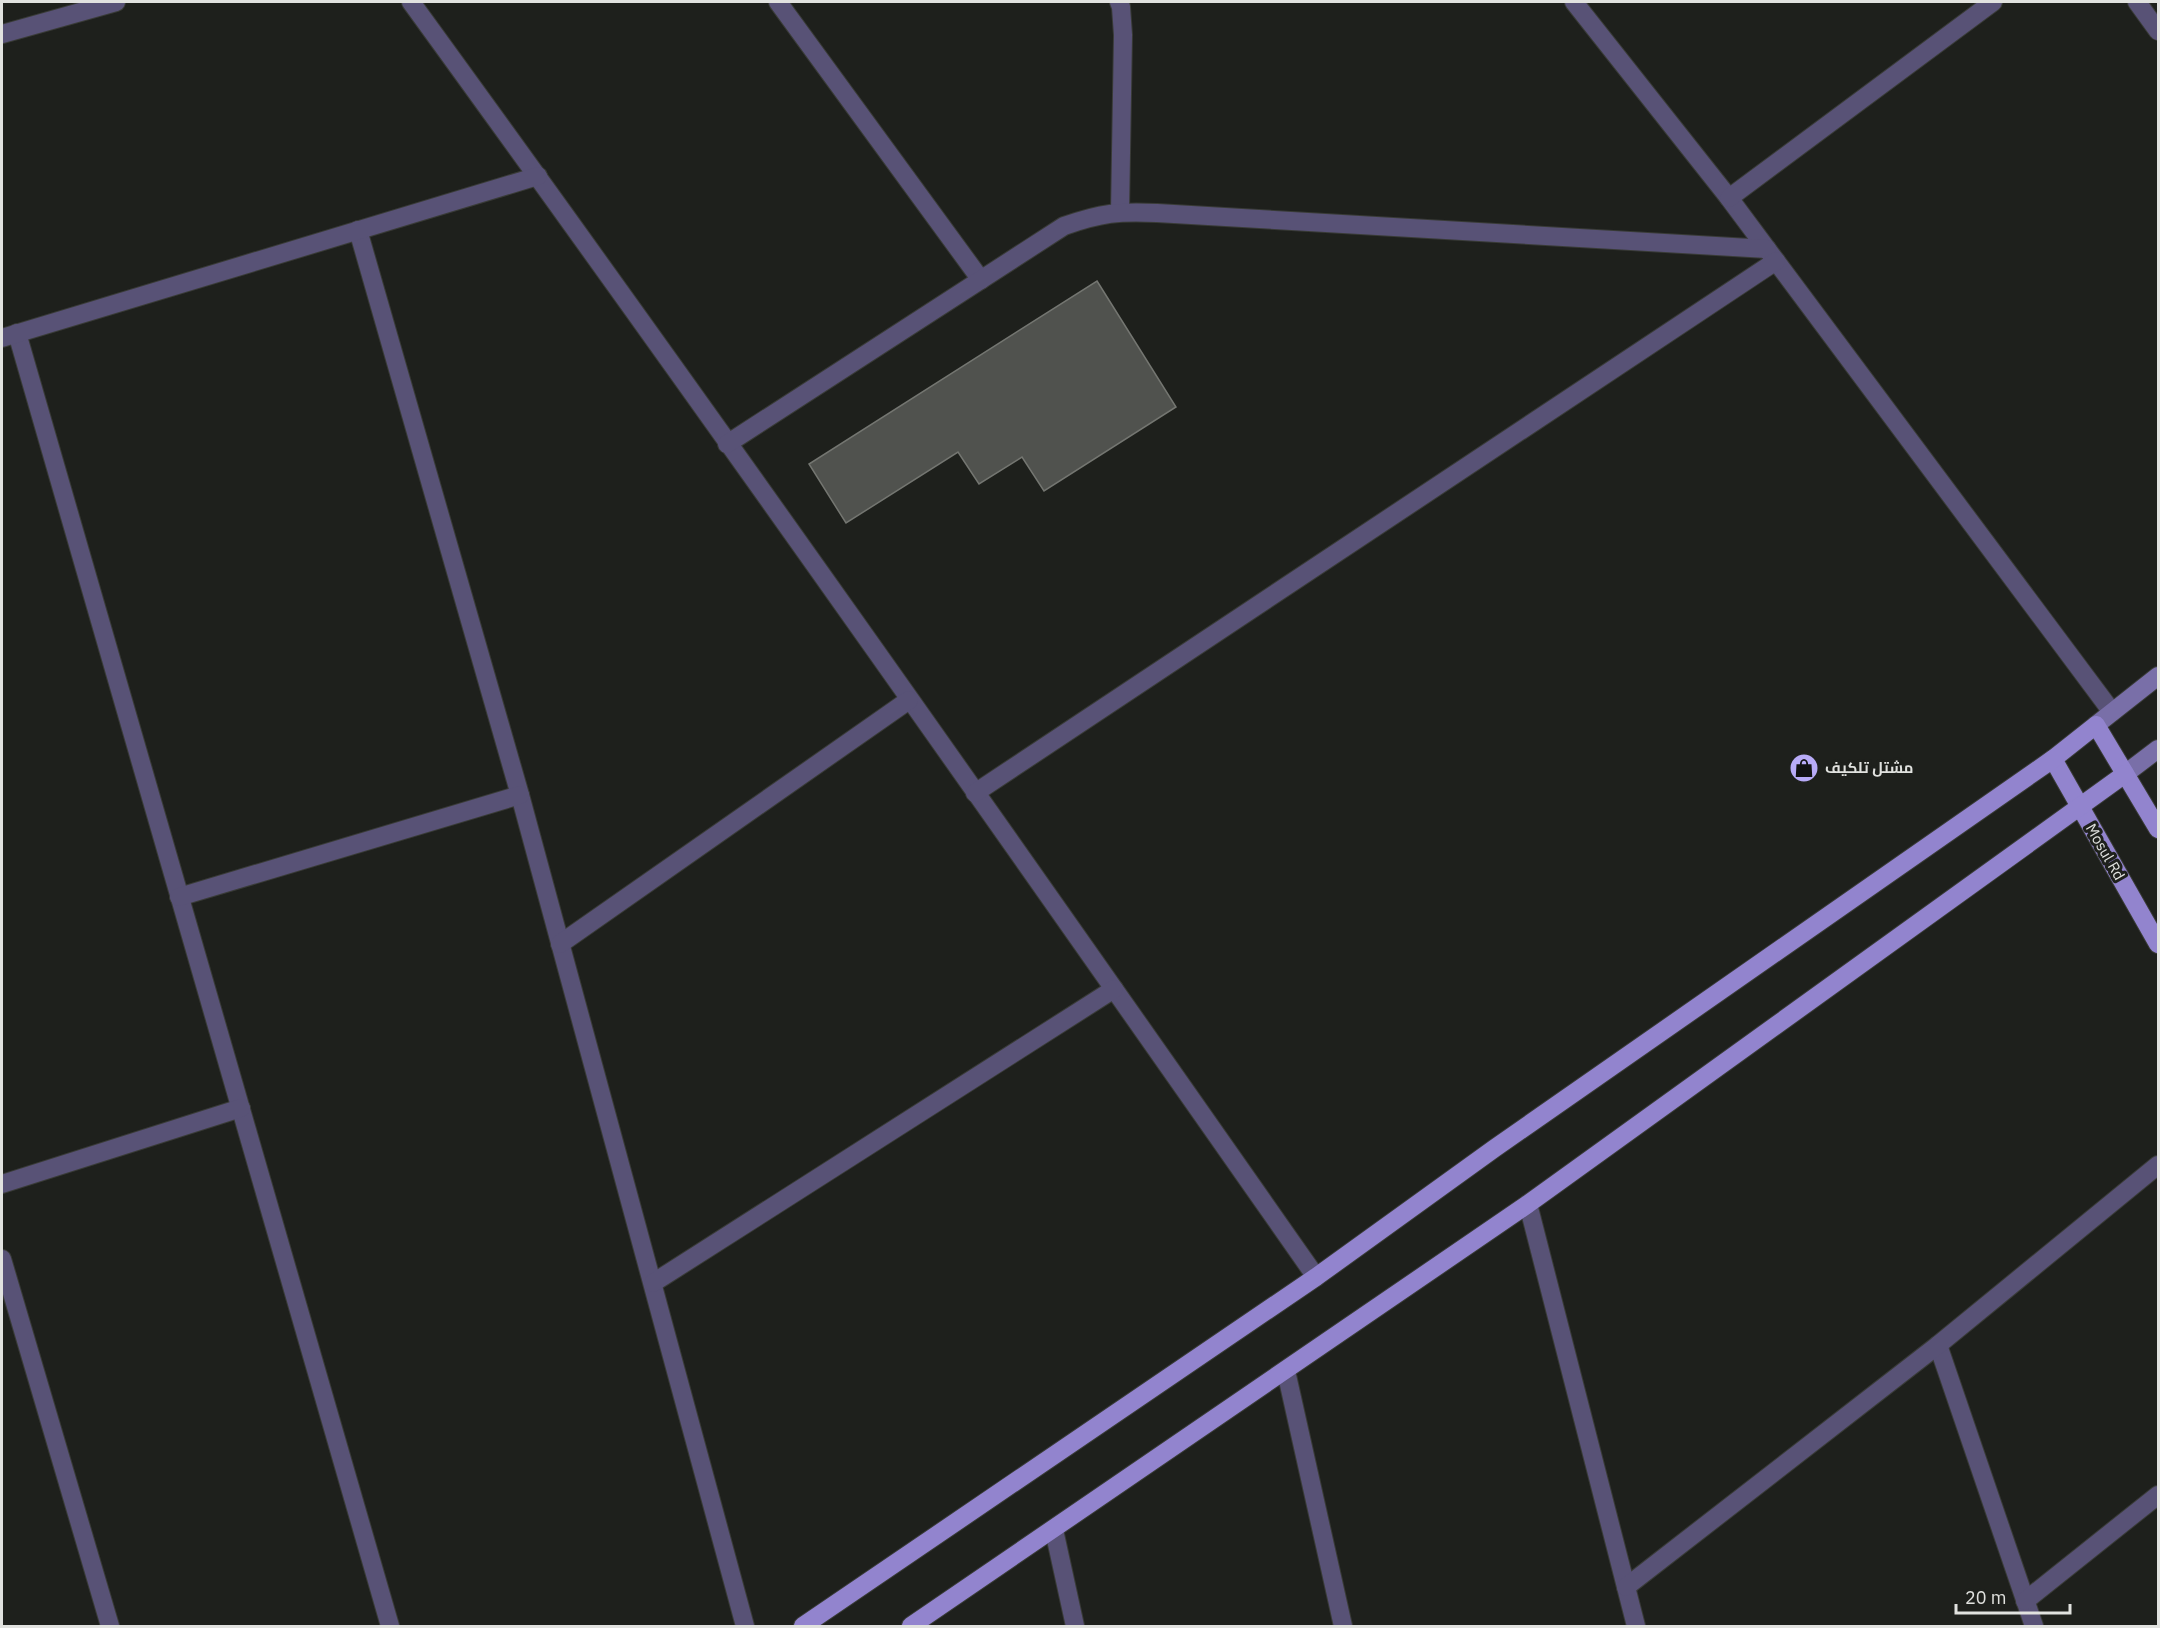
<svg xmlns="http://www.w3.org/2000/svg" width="2160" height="1628" viewBox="0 0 2160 1628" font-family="'IBM Plex Sans',Cairo,sans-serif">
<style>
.building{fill:#50524e;stroke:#747671;stroke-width:1.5}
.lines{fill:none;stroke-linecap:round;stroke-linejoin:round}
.street-casing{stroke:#393b37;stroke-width:20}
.secondary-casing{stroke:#393b37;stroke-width:20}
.primary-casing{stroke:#393b37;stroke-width:20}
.street{stroke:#585276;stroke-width:18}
.secondary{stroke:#796fa8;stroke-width:18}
.primary{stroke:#9284ce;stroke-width:18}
.labels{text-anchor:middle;stroke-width:6;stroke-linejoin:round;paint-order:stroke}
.poi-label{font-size:15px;font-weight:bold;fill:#e1e2df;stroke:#1e201c;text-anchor:start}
.street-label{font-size:15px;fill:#e1e2df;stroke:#1e201c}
</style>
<rect width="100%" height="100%" fill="#1e201c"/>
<!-- building -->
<path class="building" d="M1097 281 1176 407 1044 491 1022 457 979 484 958 452 846 523 809 464Z"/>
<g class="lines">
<!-- street casing -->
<g class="street-casing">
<g id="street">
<path d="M411 2C717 423 1017 850 1316 1277"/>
<path d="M778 2 981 280"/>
<path d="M1119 2 1121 7 1123 35 1120 212"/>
<path d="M1574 2 1729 198 2112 712"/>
<path d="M2137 2 2158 31"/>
<path d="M2 34 116 2"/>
<path d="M1729 198 1993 2"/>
<path d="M358 230 520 795 745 1626"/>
<path d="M17 333 390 1626"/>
<path d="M2 338 538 176"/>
<path d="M727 444 1064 226C1101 213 1119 211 1157 213L1767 249"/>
<path d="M975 793 1776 261"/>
<path d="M179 897 520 795"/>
<path d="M560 944 909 700"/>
<path d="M2 1184 241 1108"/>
<path d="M1528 1204 1636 1626"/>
<path d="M2 1259 110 1626"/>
<path d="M653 1283 1114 989"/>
<path d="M1938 1345 2034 1626"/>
<path d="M1286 1371 1343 1626"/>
<path d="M1054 1530 1075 1626"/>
<path d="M1626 1587 1938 1345 2158 1165"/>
<path d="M2025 1601 2158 1495"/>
</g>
</g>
<!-- secondary casing -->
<g class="secondary-casing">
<g id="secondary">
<path d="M2096 725 2158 676"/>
<path d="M2125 774 2158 749"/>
</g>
</g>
<!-- primary casing -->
<g class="primary-casing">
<g id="primary">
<path d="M2053 759 2158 944"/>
<path d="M803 1626 1316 1277 1495 1148 2053 759 2096 725 2158 829"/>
<path d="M911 1626 1528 1204 2125 774"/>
</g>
</g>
<!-- street -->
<use href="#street" class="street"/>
<!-- secondary -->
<use href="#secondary" class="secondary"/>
<!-- primary -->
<use href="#primary" class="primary"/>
</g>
<!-- icons -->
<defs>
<g id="shop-disc" transform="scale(1.5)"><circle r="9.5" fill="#b8abf7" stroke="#1e201c"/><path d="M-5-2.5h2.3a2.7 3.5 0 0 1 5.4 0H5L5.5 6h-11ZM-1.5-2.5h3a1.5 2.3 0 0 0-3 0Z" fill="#111"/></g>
</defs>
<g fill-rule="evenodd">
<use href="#shop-disc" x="1804" y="768"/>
</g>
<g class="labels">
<!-- poi labels -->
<g class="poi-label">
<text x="1825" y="773">مشتل تلكيف</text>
</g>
<!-- street labels -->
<g class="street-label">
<text transform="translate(2105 852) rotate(60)" y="5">Mosul Rd</text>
</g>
</g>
<!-- border -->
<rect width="2160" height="1628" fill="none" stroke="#e1e2df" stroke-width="6"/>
<!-- scale -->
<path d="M1956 1604v9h114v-9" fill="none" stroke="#e1e2df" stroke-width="3"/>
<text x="1965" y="1604" font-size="18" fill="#e1e2df" stroke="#1e201c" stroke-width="4.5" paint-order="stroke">20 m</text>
</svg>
